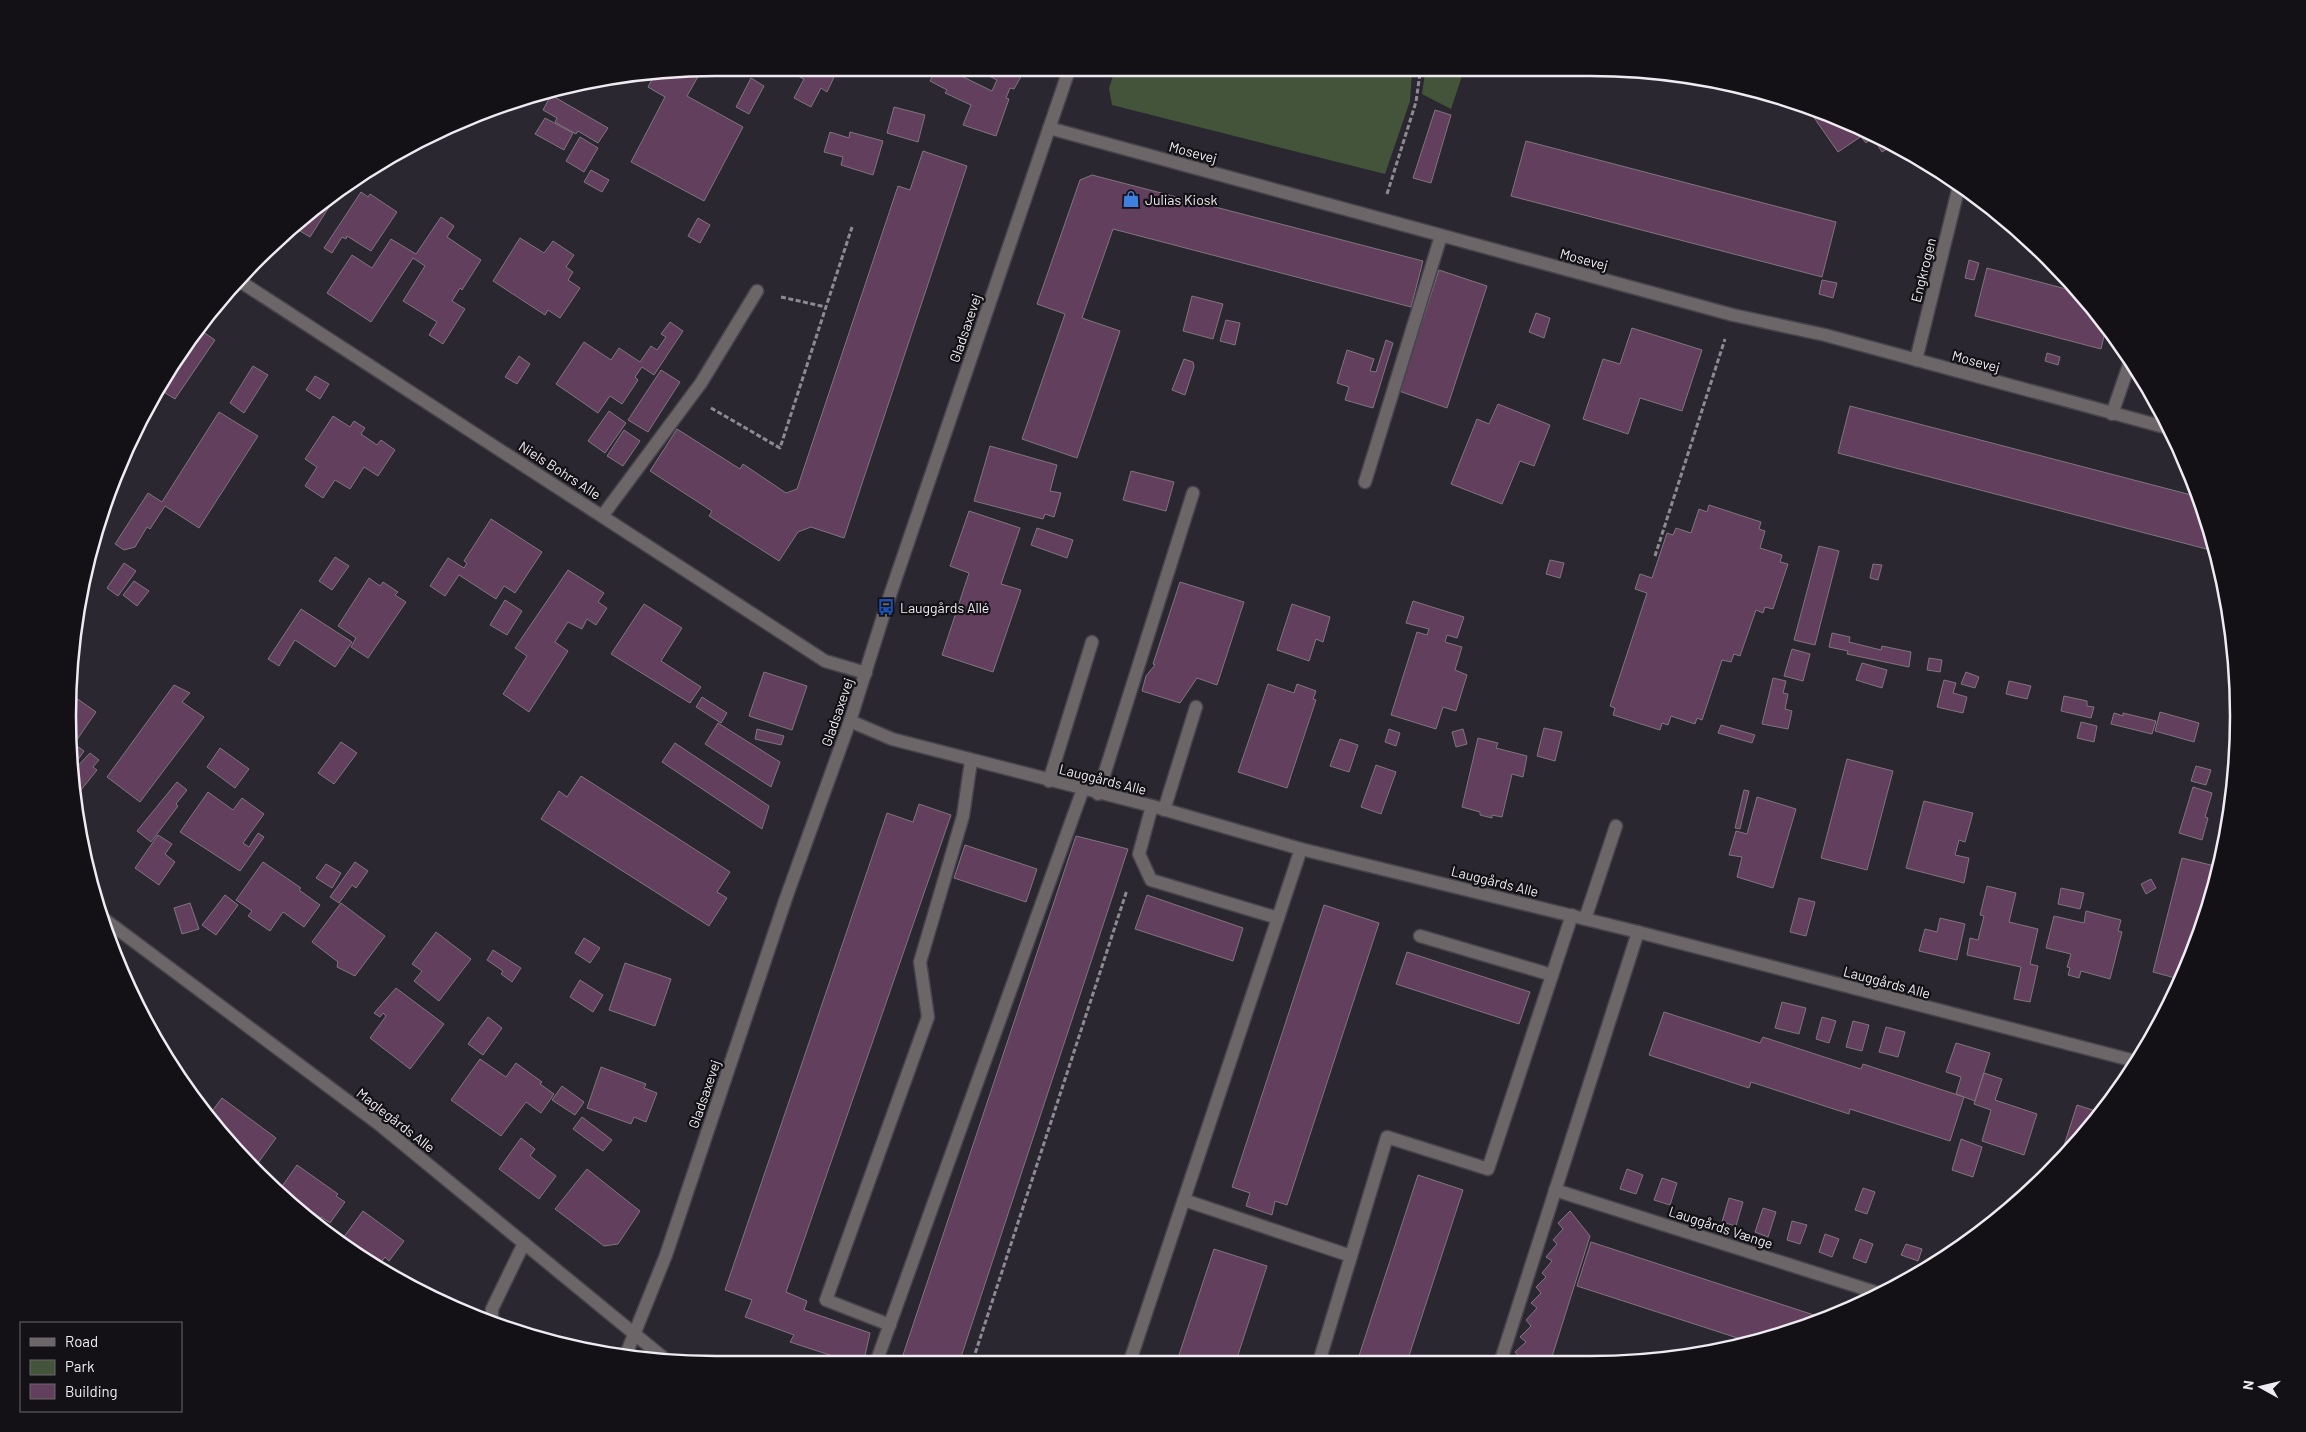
<svg xmlns="http://www.w3.org/2000/svg" width="2306" height="1432" viewBox="0 0 2306 1432" font-family="Barlow,sans-serif">
  <style>
    .green { fill: #43543b }
    .building { fill: #623f5d; stroke: #7f757d }
    .lines { fill: none; stroke-linecap: round; stroke-linejoin: round }
    .minor-casing { stroke: #46434b; stroke-width: 15 }
    .path { stroke: #8d8a91; stroke-width: 3; stroke-dasharray: 5 2.5; stroke-linecap: butt }
    .minor { stroke: #6c6668; stroke-width: 12 }
    .labels { text-anchor: middle; dominant-baseline: central; stroke-width: 4.5; stroke-linejoin: round; paint-order: stroke }
    .street-label { font-size: 14px; fill: #eeecf2; stroke: #131115 }
    .poi-label { font-size: 14px; fill: #eeecf2; stroke: #131115; text-anchor: start }
    .rim { fill: none; stroke: #eeecf2; stroke-width: 2.5 }
  </style>
  <rect width="100%" height="100%" fill="#2b2730"/>
  <g class="green">
    <path d="M1114,73H1412L1410,101L1385,174L1112,105L1109,88Z"/>
    <path d="M1425,73H1463L1451,109L1422,94Z"/>
  </g>
  <g class="building">
    <path d="M650,73H700L687,96L743,127L704,201L631,162L665,97L648,87L654,75Z"/>
    <path d="M792,73H831L835,75L827,92L821,88L811,107L794,98L804,79Z"/>
    <path d="M934,73H948L954,76L955,73L992,91L997,80L983,73H1023L1014,89L1010,88L1006,98L1009,99L996,136L963,125L971,105L945,93L947,90L930,81Z"/>
    <path d="M751,78L764,86L749,114L736,107Z"/>
    <path d="M551,95L608,128L598,143L578,131L576,134L555,122L557,118L543,110Z"/>
    <path d="M506,103L499,114L491,109Z"/>
    <path d="M894,107L925,115L918,142L887,133Z"/>
    <path d="M1808,109L1838,117L1866,133L1838,152Z"/>
    <path d="M1435,110L1451,115L1431,183L1413,178Z"/>
    <path d="M545,118L573,133L564,150L535,134Z"/>
    <path d="M830,132L849,138L850,132L883,141L873,175L841,165L843,157L824,152Z"/>
    <path d="M1866,133L1873,137L1866,143L1861,137Z"/>
    <path d="M580,137L598,148L584,172L566,161Z"/>
    <path d="M1526,141L1836,222L1822,277L1511,196Z"/>
    <path d="M1881,141L1890,147L1882,152L1877,144Z"/>
    <path d="M923,151L967,166L844,538L811,527L798,532L779,561L709,516L712,511L650,471L677,429L740,469L743,464L786,493L797,489L898,186L910,190Z"/>
    <path d="M591,170L609,180L602,192L584,182Z"/>
    <path d="M1092,175L1423,261L1411,307L1113,229L1082,318L1120,331L1077,458L1022,439L1065,314L1037,304L1080,180Z"/>
    <path d="M361,192L368,197L370,194L397,212L371,251L347,236L346,239L342,237L332,253L324,248Z"/>
    <path d="M333,194L336,196L310,237L295,228L321,201Z"/>
    <path d="M441,217L454,226L447,237L481,260L462,290L460,288L452,301L465,309L443,344L429,335L437,322L403,301L425,266L413,258L371,322L327,293L352,255L372,268L391,239L416,254Z"/>
    <path d="M698,218L710,225L700,243L688,236Z"/>
    <path d="M520,238L544,253L553,241L574,255L566,267L573,272L568,280L580,288L560,318L548,310L545,315L493,281Z"/>
    <path d="M1969,260L1979,263L1974,280L1965,278Z"/>
    <path d="M1987,268L2081,293L2106,328L2101,349L1975,316Z"/>
    <path d="M1439,270L1487,286L1447,408L1399,391Z"/>
    <path d="M1822,280L1837,283L1833,298L1819,294Z"/>
    <path d="M1192,296L1223,304L1213,339L1183,331Z"/>
    <path d="M1536,313L1550,318L1544,338L1529,332Z"/>
    <path d="M1226,320L1240,323L1235,345L1220,341Z"/>
    <path d="M670,322L683,331L654,375L642,367L635,377L638,380L622,404L610,396L598,413L556,384L584,342L611,360L619,348L640,362L651,346L657,350L666,337L661,334Z"/>
    <path d="M197,328L215,340L175,399L159,389Z"/>
    <path d="M1632,328L1702,350L1682,411L1640,398L1628,434L1583,419L1603,359L1620,364Z"/>
    <path d="M1386,340L1393,343L1373,408L1345,400L1349,387L1337,383L1347,350L1374,359L1370,371L1376,372Z"/>
    <path d="M2047,353L2060,357L2058,365L2045,361Z"/>
    <path d="M519,356L530,364L517,384L505,377Z"/>
    <path d="M1184,359L1193,362L1194,367L1185,395L1172,390Z"/>
    <path d="M253,366L268,375L244,413L230,403Z"/>
    <path d="M661,370L680,382L648,432L628,420Z"/>
    <path d="M315,376L329,384L320,399L306,390Z"/>
    <path d="M1498,404L1550,425L1534,466L1520,461L1502,504L1451,484L1477,419L1489,424Z"/>
    <path d="M1850,406L2199,497L2204,507L2214,551L1838,453Z"/>
    <path d="M609,411L626,423L605,453L588,441Z"/>
    <path d="M219,412L258,436L199,528L165,506L150,529L147,527L135,547L124,550L115,544L148,493L162,502Z"/>
    <path d="M333,416L350,427L354,421L365,428L361,434L377,445L381,440L395,450L378,476L364,467L350,489L335,480L323,498L305,486L317,467L305,459Z"/>
    <path d="M624,430L640,441L623,466L607,456Z"/>
    <path d="M990,446L1057,465L1050,491L1061,493L1054,517L1045,514L1043,519L974,501Z"/>
    <path d="M1131,471L1174,482L1166,511L1123,500Z"/>
    <path d="M1709,505L1761,522L1759,529L1765,531L1760,548L1782,555L1780,562L1788,564L1773,609L1765,607L1763,613L1756,610L1740,656L1734,654L1731,662L1722,660L1702,720L1697,718L1695,724L1671,716L1668,725L1662,723L1660,730L1613,715L1615,708L1610,706L1647,593L1635,589L1640,574L1652,578L1667,533L1673,535L1676,528L1691,533L1699,509L1707,512Z"/>
    <path d="M969,511L1020,528L1001,584L1021,590L993,672L942,655L969,573L950,566Z"/>
    <path d="M491,519L542,552L515,593L504,586L496,599L459,575L445,596L430,586L448,558L464,568L467,563L464,561Z"/>
    <path d="M1037,528L1073,540L1067,558L1031,545Z"/>
    <path d="M1819,546L1839,551L1815,645L1794,640Z"/>
    <path d="M335,557L349,566L332,590L319,581Z"/>
    <path d="M1550,560L1564,563L1560,578L1546,574Z"/>
    <path d="M124,563L136,571L118,596L107,588Z"/>
    <path d="M1873,564L1882,565L1878,580L1870,578Z"/>
    <path d="M568,570L604,593L598,602L607,608L596,625L587,619L582,629L568,622L555,642L568,651L529,712L503,694L527,656L515,648Z"/>
    <path d="M369,578L380,586L383,582L398,592L395,595L406,602L368,658L351,647L356,638L338,626Z"/>
    <path d="M134,581L149,591L137,606L123,595Z"/>
    <path d="M1180,582L1244,602L1217,685L1197,678L1180,703L1142,691L1146,676L1155,665L1153,664Z"/>
    <path d="M505,600L522,611L507,635L490,625Z"/>
    <path d="M1413,601L1464,617L1457,638L1447,635L1445,642L1462,647L1455,670L1467,675L1456,711L1443,707L1436,729L1391,715L1417,632L1427,635L1429,629L1406,623Z"/>
    <path d="M644,604L682,628L661,661L701,687L690,703L611,654Z"/>
    <path d="M1292,604L1330,617L1323,642L1316,639L1309,661L1277,650Z"/>
    <path d="M301,609L352,642L335,667L295,640L279,666L268,659Z"/>
    <path d="M1832,633L1850,637L1849,642L1881,650L1882,646L1911,652L1909,667L1847,654L1848,651L1829,647Z"/>
    <path d="M1792,649L1810,654L1803,681L1784,676Z"/>
    <path d="M1929,658L1942,660L1940,672L1927,670Z"/>
    <path d="M1862,663L1887,670L1882,688L1856,680Z"/>
    <path d="M764,672L807,686L792,730L749,716Z"/>
    <path d="M1966,672L1979,677L1975,688L1961,684Z"/>
    <path d="M1773,678L1786,681L1783,693L1788,694L1785,709L1792,711L1788,729L1762,724Z"/>
    <path d="M1944,680L1956,683L1953,693L1967,697L1963,713L1937,707Z"/>
    <path d="M2009,681L2031,686L2027,699L2006,694Z"/>
    <path d="M1268,684L1294,693L1297,684L1316,691L1313,699L1316,700L1287,788L1238,772Z"/>
    <path d="M174,685L190,693L182,702L204,717L140,802L107,777Z"/>
    <path d="M69,693L96,712L74,744L84,751L71,770L68,716Z"/>
    <path d="M2064,696L2087,701V706L2094,707L2091,718L2061,711Z"/>
    <path d="M702,697L727,713L721,723L696,707Z"/>
    <path d="M2160,712L2199,723L2194,742L2155,731Z"/>
    <path d="M2114,713L2123,716V713L2156,721L2152,734L2111,724Z"/>
    <path d="M2081,722L2097,726L2094,742L2077,738Z"/>
    <path d="M718,723L780,762L771,787L705,744Z"/>
    <path d="M1721,725L1755,735L1752,743L1718,733Z"/>
    <path d="M1544,728L1562,732L1555,761L1537,756Z"/>
    <path d="M757,729L784,736L781,745L755,739Z"/>
    <path d="M1389,729L1400,733L1396,746L1385,742Z"/>
    <path d="M1463,729L1467,744L1456,747L1452,732Z"/>
    <path d="M1478,738L1498,743L1496,748L1527,756L1523,777L1512,774L1502,817L1492,815V818L1480,815V812L1462,807Z"/>
    <path d="M1340,739L1358,745L1349,772L1330,766Z"/>
    <path d="M341,742L357,753L334,784L318,773Z"/>
    <path d="M675,743L769,806L762,829L662,762Z"/>
    <path d="M220,748L249,769L235,788L207,767Z"/>
    <path d="M90,753L99,760L93,767L97,770L73,800L71,773Z"/>
    <path d="M1847,759L1893,771L1867,870L1821,858Z"/>
    <path d="M1376,765L1396,772L1381,814L1361,807Z"/>
    <path d="M2196,766L2211,770L2206,785L2191,781Z"/>
    <path d="M581,776L730,872L717,892L727,898L709,926L541,819L559,791L567,797Z"/>
    <path d="M177,782L187,790L176,804L178,806L151,842L137,831Z"/>
    <path d="M2193,787L2212,793L2205,817L2208,818L2202,840L2179,833Z"/>
    <path d="M1744,790L1749,791L1740,829L1735,828Z"/>
    <path d="M208,792L233,810L242,798L264,814L243,843L249,847L258,833L264,837L240,871L180,832Z"/>
    <path d="M1757,797L1796,809L1773,888L1737,877L1742,857L1729,855L1736,831L1747,834Z"/>
    <path d="M1924,801L1973,813L1965,842L1959,840L1955,855L1969,858L1964,883L1906,868Z"/>
    <path d="M919,804L951,815L786,1292L807,1301L804,1310L870,1333L864,1360H845L790,1342L794,1335L745,1317L752,1300L725,1290L887,813L913,822Z"/>
    <path d="M158,835L172,844L165,854L175,862L159,885L135,868Z"/>
    <path d="M1076,836L1128,849L960,1360H907L902,1358Z"/>
    <path d="M965,845L1037,869L1026,902L954,878Z"/>
    <path d="M2182,858L2219,867L2216,884L2195,940L2190,939L2179,979L2153,972Z"/>
    <path d="M263,862L301,888L299,890L320,905L304,927L283,912L270,931L248,916L252,911L236,900Z"/>
    <path d="M355,862L368,871L356,888L352,885L339,903L330,897Z"/>
    <path d="M326,864L341,873L332,888L316,878Z"/>
    <path d="M2151,879L2156,888L2146,894L2141,884Z"/>
    <path d="M1987,886L2016,893L2009,922L2038,929L2030,964L2038,966L2030,1002L2014,999L2021,967L1967,955L1970,938L1978,940L1984,916L1980,915Z"/>
    <path d="M2061,888L2084,893L2080,909L2058,904Z"/>
    <path d="M225,895L238,905L216,935L202,925Z"/>
    <path d="M1147,895L1243,928L1233,961L1135,929Z"/>
    <path d="M1799,898L1815,902L1806,936L1790,932Z"/>
    <path d="M190,903L199,929L182,934L174,908Z"/>
    <path d="M341,903L385,936L355,976L337,967L338,962L312,942Z"/>
    <path d="M1324,905L1379,923L1287,1205L1275,1201L1272,1215L1246,1206L1250,1193L1232,1187Z"/>
    <path d="M2086,911L2121,920L2118,931L2122,932L2110,979L2081,971L2079,978L2068,975L2070,968L2067,967L2071,954L2046,948L2054,916L2084,923Z"/>
    <path d="M1940,918L1965,924L1957,960L1919,951L1925,929L1937,932Z"/>
    <path d="M436,932L471,959L439,1001L414,981L422,971L412,964Z"/>
    <path d="M584,938L600,948L590,963L575,953Z"/>
    <path d="M493,950L521,968L512,982L501,974L503,971L487,960Z"/>
    <path d="M1407,952L1530,992L1519,1024L1396,984Z"/>
    <path d="M625,963L671,979L655,1026L609,1010Z"/>
    <path d="M580,980L603,995L593,1012L570,997Z"/>
    <path d="M396,988L444,1024L410,1069L370,1038L386,1016L383,1013L380,1017L374,1013Z"/>
    <path d="M1782,1002L1806,1008L1799,1034L1775,1028Z"/>
    <path d="M1664,1012L1760,1043L1763,1037L1861,1069L1863,1064L1964,1097L1950,1141L1850,1109L1849,1114L1751,1082L1749,1088L1649,1055Z"/>
    <path d="M488,1017L502,1028L483,1055L468,1044Z"/>
    <path d="M1822,1017L1836,1021L1829,1043L1816,1039Z"/>
    <path d="M1853,1021L1869,1025L1862,1051L1846,1047Z"/>
    <path d="M1886,1027L1905,1032L1898,1057L1879,1052Z"/>
    <path d="M1956,1043L1990,1053L1975,1101L1956,1094L1961,1077L1946,1072Z"/>
    <path d="M480,1059L506,1077L516,1063L542,1082L540,1084L554,1094L541,1113L526,1102L501,1136L451,1100Z"/>
    <path d="M601,1067L646,1084L644,1088L657,1093L646,1122L634,1117L631,1124L587,1108Z"/>
    <path d="M1984,1073L2002,1079L1995,1100L2037,1114L2024,1155L1982,1141L1991,1110L1974,1104Z"/>
    <path d="M562,1086L584,1102L575,1115L552,1100Z"/>
    <path d="M222,1098L276,1138L253,1170L209,1115Z"/>
    <path d="M2077,1105L2102,1113L2060,1158Z"/>
    <path d="M582,1117L612,1140L603,1151L573,1129Z"/>
    <path d="M521,1138L535,1149L530,1156L556,1176L539,1199L499,1169Z"/>
    <path d="M1961,1139L1982,1147L1973,1177L1952,1170Z"/>
    <path d="M297,1165L338,1194L336,1196L345,1202L330,1223L321,1217L315,1225L278,1192Z"/>
    <path d="M587,1169L640,1211L618,1244L604,1246L555,1209Z"/>
    <path d="M1627,1169L1643,1175L1636,1194L1620,1189Z"/>
    <path d="M1418,1175L1463,1190L1407,1362H1357Z"/>
    <path d="M1662,1178L1677,1183L1670,1205L1654,1200Z"/>
    <path d="M1863,1188L1875,1192L1867,1214L1855,1210Z"/>
    <path d="M1729,1198L1743,1202L1736,1226L1722,1222Z"/>
    <path d="M1763,1208L1776,1212L1768,1237L1755,1232Z"/>
    <path d="M363,1211L404,1241L389,1261L385,1257L380,1264L340,1242Z"/>
    <path d="M1570,1211L1590,1236L1550,1363H1515L1520,1358L1515,1352L1526,1342L1520,1337L1531,1326L1526,1320L1537,1308L1531,1303L1541,1293L1536,1287L1546,1277L1542,1273L1552,1261L1546,1257L1557,1244L1553,1240L1563,1229L1558,1223Z"/>
    <path d="M1792,1221L1807,1225L1800,1244L1787,1240Z"/>
    <path d="M1825,1234L1839,1239L1832,1257L1819,1252Z"/>
    <path d="M1860,1239L1873,1244L1866,1263L1853,1258Z"/>
    <path d="M1591,1242L1820,1317L1753,1343L1577,1286Z"/>
    <path d="M1906,1244L1922,1249L1918,1261L1901,1255Z"/>
    <path d="M1214,1249L1267,1266L1236,1361H1177Z"/>
  </g>
  <g class="lines">
    <g class="minor-casing">
      <g id="minor">
        <path d="M1049,128L1733,315L1825,335L2168,428"/>
        <path d="M241,282L825,661L866,673"/>
        <path d="M1916,360L1959,186"/>
        <path d="M2112,414L2130,362"/>
        <path d="M1365,482L1441,236"/>
        <path d="M603,515L701,383L757,291"/>
        <path d="M850,721L892,739L1152,806L1301,849L1638,932L2135,1061"/>
        <path d="M1049,781L1092,642"/>
        <path d="M1098,794L1193,493"/>
        <path d="M1152,806L1139,854L1151,880L1278,918"/>
        <path d="M1164,810L1196,707"/>
        <path d="M100,916L380,1125L665,1359"/>
        <path d="M1585,919L1616,826"/>
        <path d="M1420,936L1552,975"/>
        <path d="M1555,1190L1878,1293"/>
        <path d="M1184,1200L1351,1256"/>
        <path d="M492,1322V1309L524,1243"/>
        <path d="M890,1325L826,1300L928,1017L920,962L963,816L971,761"/>
        <path d="M625,1357L666,1255L786,898L850,721L886,607L1068,73"/>
        <path d="M877,1360L1083,789"/>
        <path d="M1130,1361L1301,849"/>
        <path d="M1319,1362L1387,1137L1488,1169L1572,915"/>
        <path d="M1500,1363L1638,932"/>
      </g>
    </g>
    <g class="path">
      <path d="M1387,194L1416,102L1420,73"/>
      <path d="M781,297L826,307"/>
      <path d="M711,408L780,448L852,227"/>
      <path d="M1655,556L1725,339"/>
      <path d="M973,1360L1127,890"/>
    </g>
    <use href="#minor" class="minor"/>
  </g>
  <defs>
    <g id="shop-bare" transform="scale(1.35)"><path d="M-5-2.5h2.3a2.7 3.5 0 0 1 5.4 0H5L5.5 6h-11ZM-1.5-2.5h3a1.5 2.3 0 0 0-3 0Z" fill="#3f7fe0" stroke="#131115" stroke-width="2.5" paint-order="stroke"/></g>
    <g id="bus-bare" transform="scale(1.35)"><path d="M-5-6H5V4H4V6H2V4H-2V6H-4V4H-5ZM-3.5-4V0h7V-4ZM-3.5 1.2v1.5H-2V1.2ZM2 1.2v1.5H3.5V1.2Z" fill="#1a4fb4" stroke="#131115" stroke-width="2.5" paint-order="stroke"/></g>
  </defs>
  <g fill-rule="evenodd">
    <use href="#shop-bare" x="1131" y="199"/>
    <use href="#bus-bare" x="886" y="607"/>
  </g>
  <g class="labels">
    <g class="street-label">
      <text transform="translate(1193 152) rotate(15)">Mosevej</text>
      <text transform="translate(1584 259) rotate(15)">Mosevej</text>
      <text transform="translate(1923 270) rotate(-76)">Engkrogen</text>
      <text transform="translate(965 328) rotate(-71)">Gladsaxevej</text>
      <text transform="translate(1976 361) rotate(15)">Mosevej</text>
      <text transform="translate(560 470) rotate(33)">Niels Bohrs Alle</text>
      <text transform="translate(837 712) rotate(-71)">Gladsaxevej</text>
      <text transform="translate(1103 779) rotate(14)">Lauggårds Alle</text>
      <text transform="translate(1495 881) rotate(14)">Lauggårds Alle</text>
      <text transform="translate(1887 982) rotate(15)">Lauggårds Alle</text>
      <text transform="translate(704 1094) rotate(-71)">Gladsaxevej</text>
      <text transform="translate(396 1120) rotate(38)">Maglegårds Alle</text>
      <text transform="translate(1721 1227) rotate(18)">Lauggårds Vænge</text>
    </g>
    <g class="poi-label">
      <text x="1145" y="199">Julias Kiosk</text>
      <text x="900" y="607">Lauggårds Allé</text>
    </g>
  </g>
  <path d="M0 0H2306V1432H0ZM716 76H1590A640 640 0 0 1 2230 716V716A640 640 0 0 1 1590 1356H716A640 640 0 0 1 76 716V716A640 640 0 0 1 716 76Z" fill="#131115" fill-rule="evenodd"/>
  <path class="rim" d="M716 76H1590A640 640 0 0 1 2230 716V716A640 640 0 0 1 1590 1356H716A640 640 0 0 1 76 716V716A640 640 0 0 1 716 76Z"/>
  <rect x="20" y="1322" width="162" height="90" fill="#131115" stroke="#6b696d"/>
  <rect x="30" y="1338" width="25" height="8" fill="#6c6668" stroke="#6b696d"/>
  <text x="65" y="1347" font-size="15" fill="#eeecf2">Road</text>
  <rect x="30" y="1360" width="25" height="15" fill="#43543b" stroke="#6b696d"/>
  <text x="65" y="1372" font-size="15" fill="#eeecf2">Park</text>
  <rect x="30" y="1384" width="25" height="15" fill="#623f5d" stroke="#6b696d"/>
  <text x="65" y="1397" font-size="15" fill="#eeecf2">Building</text>
  <g transform="translate(2261 1387) rotate(278)" stroke="#131115" stroke-width="4" paint-order="stroke">
  <path d="M0-4L9 19L0 12L-9 19Z" fill="#eeecf2"/>
  <text y="-8" font-size="14" font-weight="bold" text-anchor="middle" fill="#eeecf2">N</text>
  </g>
</svg>
